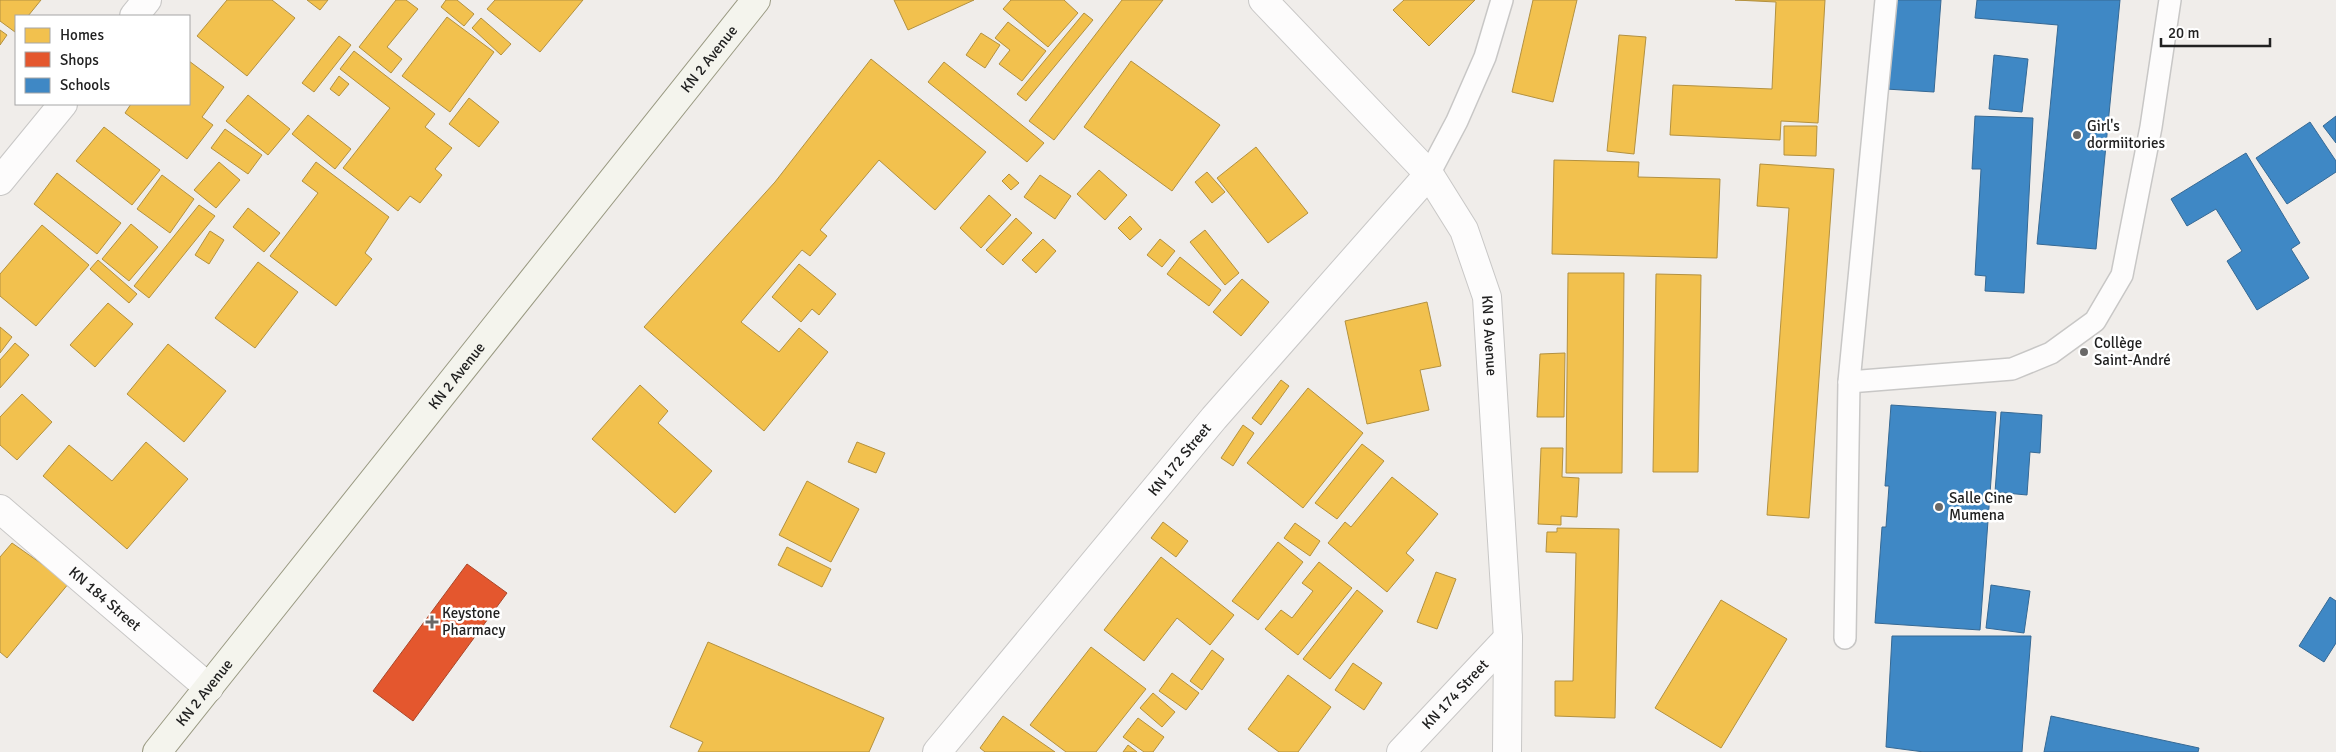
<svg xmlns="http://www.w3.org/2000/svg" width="2336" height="752" viewBox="0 0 2336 752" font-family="Signika,sans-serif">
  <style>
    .homes { fill: #f2c14e; stroke: #b39140 }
    .shops { fill: #e4572e; stroke: #aa472a }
    .schools { fill: #3f88c5; stroke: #366994 }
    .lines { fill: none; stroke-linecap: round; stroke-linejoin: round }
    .lane-casing { stroke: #c8c7c6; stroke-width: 24 }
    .street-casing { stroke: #c8c7c6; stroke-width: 30 }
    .secondary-casing { stroke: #999982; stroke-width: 30 }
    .lane { stroke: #fdfcfc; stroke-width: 21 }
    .street { stroke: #fdfcfc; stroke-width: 28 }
    .secondary { stroke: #f4f4ed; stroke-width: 28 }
    .poi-dot { fill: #696867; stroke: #fff; stroke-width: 2 }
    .labels { text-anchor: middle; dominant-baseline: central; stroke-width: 5; stroke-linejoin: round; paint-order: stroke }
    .street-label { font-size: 15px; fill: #212121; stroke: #fff }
    .poi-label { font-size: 15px; fill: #212121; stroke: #fff; text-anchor: start }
  </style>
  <rect width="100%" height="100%" fill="#f0edea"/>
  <g class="homes">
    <path d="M0,0H41L28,16H16L15,32L0,21Z"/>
    <path d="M227,0H272L295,18L247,76L197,36Z"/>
    <path d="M307,0H328L320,10Z"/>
    <path d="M396,0H406L418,9L387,47L402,59L391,73L359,47Z"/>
    <path d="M446,0H457L474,14L464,26L441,7Z"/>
    <path d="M495,0H583L540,52L487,9Z"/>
    <path d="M894,0H974L908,30Z"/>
    <path d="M1011,0H1064L1078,13L1048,47L1003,9Z"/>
    <path d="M1122,0H1163L1054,140L1029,121Z"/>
    <path d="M1404,0H1475L1429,46L1393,10Z"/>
    <path d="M1533,0H1577L1553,102L1512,92Z"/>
    <path d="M1735,0H1825L1818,123L1781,121L1780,140L1670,135L1673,85L1772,89L1776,2Z"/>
    <path d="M1084,13L1093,20L1026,101L1017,94Z"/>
    <path d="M447,17L494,52L450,112L402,76Z"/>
    <path d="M481,18L511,44L501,55L472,28Z"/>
    <path d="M1008,22L1046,51L1022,81L999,64L1010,50L995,38Z"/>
    <path d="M0,30L7,35L0,45Z"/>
    <path d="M981,33L1000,45L985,68L966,55Z"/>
    <path d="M1619,35L1646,37L1634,154L1607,151Z"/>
    <path d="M339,36L351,45L314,92L302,83Z"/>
    <path d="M354,51L435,114L425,127L452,148L435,169L442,175L420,203L410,196L398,211L343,168L390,108L340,69Z"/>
    <path d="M871,59L986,152L935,210L879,160L820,230L827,236L810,256L802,250L741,322L779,352L799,328L828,352L764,431L644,327L775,182Z"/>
    <path d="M189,61L224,87L202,117L213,125L187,159L125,113L131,104H189Z"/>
    <path d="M1131,61L1220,125L1172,191L1084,127Z"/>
    <path d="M944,62L1044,143L1027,162L928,82Z"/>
    <path d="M339,76L349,84L339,96L330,89Z"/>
    <path d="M248,95L290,129L268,155L226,121Z"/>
    <path d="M469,98L499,122L479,147L449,124Z"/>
    <path d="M308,115L351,149L335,169L292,134Z"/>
    <path d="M1784,126H1817L1816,156L1784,155Z"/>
    <path d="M104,127L160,170L132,205L76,161Z"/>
    <path d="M225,129L262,155L248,174L211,148Z"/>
    <path d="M1256,147L1308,213L1268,243L1217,178Z"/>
    <path d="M1554,160L1639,162L1638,177L1720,179L1717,258L1552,254Z"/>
    <path d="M219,162L240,180L216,208L194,190Z"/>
    <path d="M316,162L389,217L365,253L372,259L336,306L270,256L318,193L302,181Z"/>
    <path d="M1760,164L1834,169L1809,518L1767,515L1789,208L1757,206Z"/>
    <path d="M1099,170L1127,195L1105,220L1077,194Z"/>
    <path d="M1207,172L1225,192L1212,203L1195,182Z"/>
    <path d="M57,173L121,223L97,254L34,204Z"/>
    <path d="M1009,174L1019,183L1011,190L1002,181Z"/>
    <path d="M162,175L194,199L170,233L137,209Z"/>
    <path d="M1040,175L1071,196L1055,219L1024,197Z"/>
    <path d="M989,195L1011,215L981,248L960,228Z"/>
    <path d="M199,205L215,216L149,298L134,286Z"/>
    <path d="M248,208L280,233L264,252L233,227Z"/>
    <path d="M1130,216L1142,229L1130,240L1118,228Z"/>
    <path d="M1016,218L1032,233L1003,265L986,250Z"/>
    <path d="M131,224L158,247L129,281L102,259Z"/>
    <path d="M42,225L89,265L36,326L0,296V274Z"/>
    <path d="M1205,230L1239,273L1225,285L1190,242Z"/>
    <path d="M210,231L224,240L209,264L195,255Z"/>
    <path d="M1043,239L1056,251L1036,273L1022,260Z"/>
    <path d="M1160,239L1175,251L1162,267L1147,255Z"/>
    <path d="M1180,257L1221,290L1209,306L1167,274Z"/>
    <path d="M98,260L137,294L129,303L90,269Z"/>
    <path d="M258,262L298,292L255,348L215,318Z"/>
    <path d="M799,264L836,294L819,315L812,309L801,322L772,297Z"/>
    <path d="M1568,273H1624L1622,473H1566Z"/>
    <path d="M1656,274L1701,275L1698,472H1653Z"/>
    <path d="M1242,279L1269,302L1241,336L1213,312Z"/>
    <path d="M1427,302L1441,366L1420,370L1429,410L1367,424L1345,321Z"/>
    <path d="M108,303L133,324L95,367L70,345Z"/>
    <path d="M0,327L12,337L0,353Z"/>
    <path d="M15,343L29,355L0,388V360Z"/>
    <path d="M168,344L226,391L184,442L127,394Z"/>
    <path d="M1565,353L1564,417H1537L1540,354Z"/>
    <path d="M1281,380L1289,386L1261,425L1252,418Z"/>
    <path d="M640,385L668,411L658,423L712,471L675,513L592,439Z"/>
    <path d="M1308,388L1363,433L1303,508L1247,463Z"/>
    <path d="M22,394L52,422L17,460L0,445V417Z"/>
    <path d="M1243,425L1254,433L1233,466L1221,458Z"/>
    <path d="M146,442L188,479L127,549L43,476L69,445L112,481Z"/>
    <path d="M857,442L885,453L876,473L848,462Z"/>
    <path d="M1362,444L1384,461L1337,519L1315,503Z"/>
    <path d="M1541,448H1563L1562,477L1579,478L1577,517L1561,516V525L1538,524Z"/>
    <path d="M1392,477L1438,514L1406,553L1414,560L1387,592L1328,543L1345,522L1351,527Z"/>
    <path d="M807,481L859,509L831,562L779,535Z"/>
    <path d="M1163,522L1188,541L1176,557L1151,538Z"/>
    <path d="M1295,523L1320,541L1310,556L1284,538Z"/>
    <path d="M1557,528L1619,529L1615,718L1555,716V681H1573L1576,553L1546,552L1547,532H1557Z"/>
    <path d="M1278,542L1303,562L1258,620L1232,601Z"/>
    <path d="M12,543L69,583L7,658L0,652V557Z"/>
    <path d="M787,547L831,569L822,587L778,565Z"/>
    <path d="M1161,557L1234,615L1210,645L1177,618L1144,661L1104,630Z"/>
    <path d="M1319,562L1352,588L1298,655L1265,629L1281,610L1292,618L1313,591L1302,583Z"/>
    <path d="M1436,572L1456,579L1437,629L1417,622Z"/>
    <path d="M1357,590L1383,611L1330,679L1303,659Z"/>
    <path d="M1721,600L1787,639L1721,748L1655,708Z"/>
    <path d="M708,642L884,718L869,752H698L703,742L670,727Z"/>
    <path d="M1091,647L1146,689L1096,752H1066L1030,725Z"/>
    <path d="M1212,650L1224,659L1202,690L1190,681Z"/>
    <path d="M1353,663L1382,683L1364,710L1335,690Z"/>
    <path d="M1172,673L1199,693L1186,710L1159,691Z"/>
    <path d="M1288,675L1331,707L1298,752H1279L1248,729Z"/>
    <path d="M1153,693L1175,712L1162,727L1140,708Z"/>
    <path d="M1003,716L1055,752H985L980,748Z"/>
    <path d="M1138,718L1164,737L1153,752H1144L1123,737Z"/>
    <path d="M1128,745L1137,752H1123Z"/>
  </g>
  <path class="shops" d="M467,564L507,593L413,721L373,691Z"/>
  <g class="schools">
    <path d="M1893,0H1941L1934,92L1886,89Z"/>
    <path d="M1977,0H2120L2096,249L2037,244L2058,25L1975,18Z"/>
    <path d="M1994,55L2028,59L2022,112L1989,109Z"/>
    <path d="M1975,116L2033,118L2024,293L1985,291L1986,276L1975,275L1981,169H1972Z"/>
    <path d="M2336,116V143L2323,126Z"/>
    <path d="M2310,122L2336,161V172L2287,204L2256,158Z"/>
    <path d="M2246,153L2300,243L2291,249L2309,278L2257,310L2227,261L2242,251L2216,209L2187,226L2171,199Z"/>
    <path d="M1891,405L1996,412L1980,630L1875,623L1882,527H1886L1889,486H1885Z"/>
    <path d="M2001,412L2042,415L2040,453L2030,452L2027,495L1995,492Z"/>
    <path d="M1991,585L2030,591L2024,633L1986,628Z"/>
    <path d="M2330,597L2336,601V643L2324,662L2299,646Z"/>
    <path d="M1892,636H2031L2022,752H1924L1886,747Z"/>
    <path d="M2051,716L2199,748L2198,752H2044Z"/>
  </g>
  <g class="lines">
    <g class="lane-casing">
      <g id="lane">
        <path d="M1429,174L1457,121L1485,57L1502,0"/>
        <path d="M1849,382L2012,369L2051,353L2095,321L2122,275L2151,127L2170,0"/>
        <path d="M1845,638L1849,382L1886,0"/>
      </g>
    </g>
    <g class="street-casing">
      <g id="street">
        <path id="s1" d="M1263,0L1429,174L1464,230L1487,297L1508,638L1507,752"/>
        <path d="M134,16L147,0"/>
        <path d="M0,181L63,104"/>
        <path id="s2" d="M0,509L209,688"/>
        <path id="s3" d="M937,752L1214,418L1429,174"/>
        <path id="s4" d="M1401,752L1508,638"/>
      </g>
    </g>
    <g class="secondary-casing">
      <g id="secondary">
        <path id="s5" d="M157,752L756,0"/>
      </g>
    </g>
    <use href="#lane" class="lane"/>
    <use href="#street" class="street"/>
    <use href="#secondary" class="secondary"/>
  </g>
  <g class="poi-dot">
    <circle cx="2077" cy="135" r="5"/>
    <circle cx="2084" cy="352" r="5"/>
    <circle cx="1939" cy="507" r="5"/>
    <path d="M429.5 614.5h5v5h5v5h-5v5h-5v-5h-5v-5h5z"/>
  </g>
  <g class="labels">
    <g class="street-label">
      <text stroke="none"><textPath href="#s5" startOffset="886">KN 2 Avenue</textPath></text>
      <text stroke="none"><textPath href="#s1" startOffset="416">KN 9 Avenue</textPath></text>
      <text stroke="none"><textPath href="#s5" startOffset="481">KN 2 Avenue</textPath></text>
      <text stroke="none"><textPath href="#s3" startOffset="380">KN 172 Street</textPath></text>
      <text stroke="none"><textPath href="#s2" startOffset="138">KN 184 Street</textPath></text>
      <text stroke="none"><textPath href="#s5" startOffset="76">KN 2 Avenue</textPath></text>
      <text stroke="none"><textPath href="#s4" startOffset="79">KN 174 Street</textPath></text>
    </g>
    <g class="poi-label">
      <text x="2087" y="126">Girl's<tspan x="2087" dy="17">dormiitories</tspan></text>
      <text x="2094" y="343">Collège<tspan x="2094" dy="17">Saint-André</tspan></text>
      <text x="1949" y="498">Salle Cine<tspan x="1949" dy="17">Mumena</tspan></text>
      <text x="442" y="613">Keystone<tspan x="442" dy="17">Pharmacy</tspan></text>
    </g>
  </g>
  <rect x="15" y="15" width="175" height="90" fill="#ffffff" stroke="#a6a6a6"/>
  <rect x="25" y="28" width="25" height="15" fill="#f2c14e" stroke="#a6a6a6"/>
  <text x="60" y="40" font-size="15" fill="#212121">Homes</text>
  <rect x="25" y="52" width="25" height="15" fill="#e4572e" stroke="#a6a6a6"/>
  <text x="60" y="65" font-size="15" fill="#212121">Shops</text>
  <rect x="25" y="78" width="25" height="15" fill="#3f88c5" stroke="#a6a6a6"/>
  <text x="60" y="90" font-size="15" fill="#212121">Schools</text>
  <path d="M2161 38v8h109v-8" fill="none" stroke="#212121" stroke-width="2.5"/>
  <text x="2168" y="38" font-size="15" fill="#212121" stroke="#ffffff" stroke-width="4" paint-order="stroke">20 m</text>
</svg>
